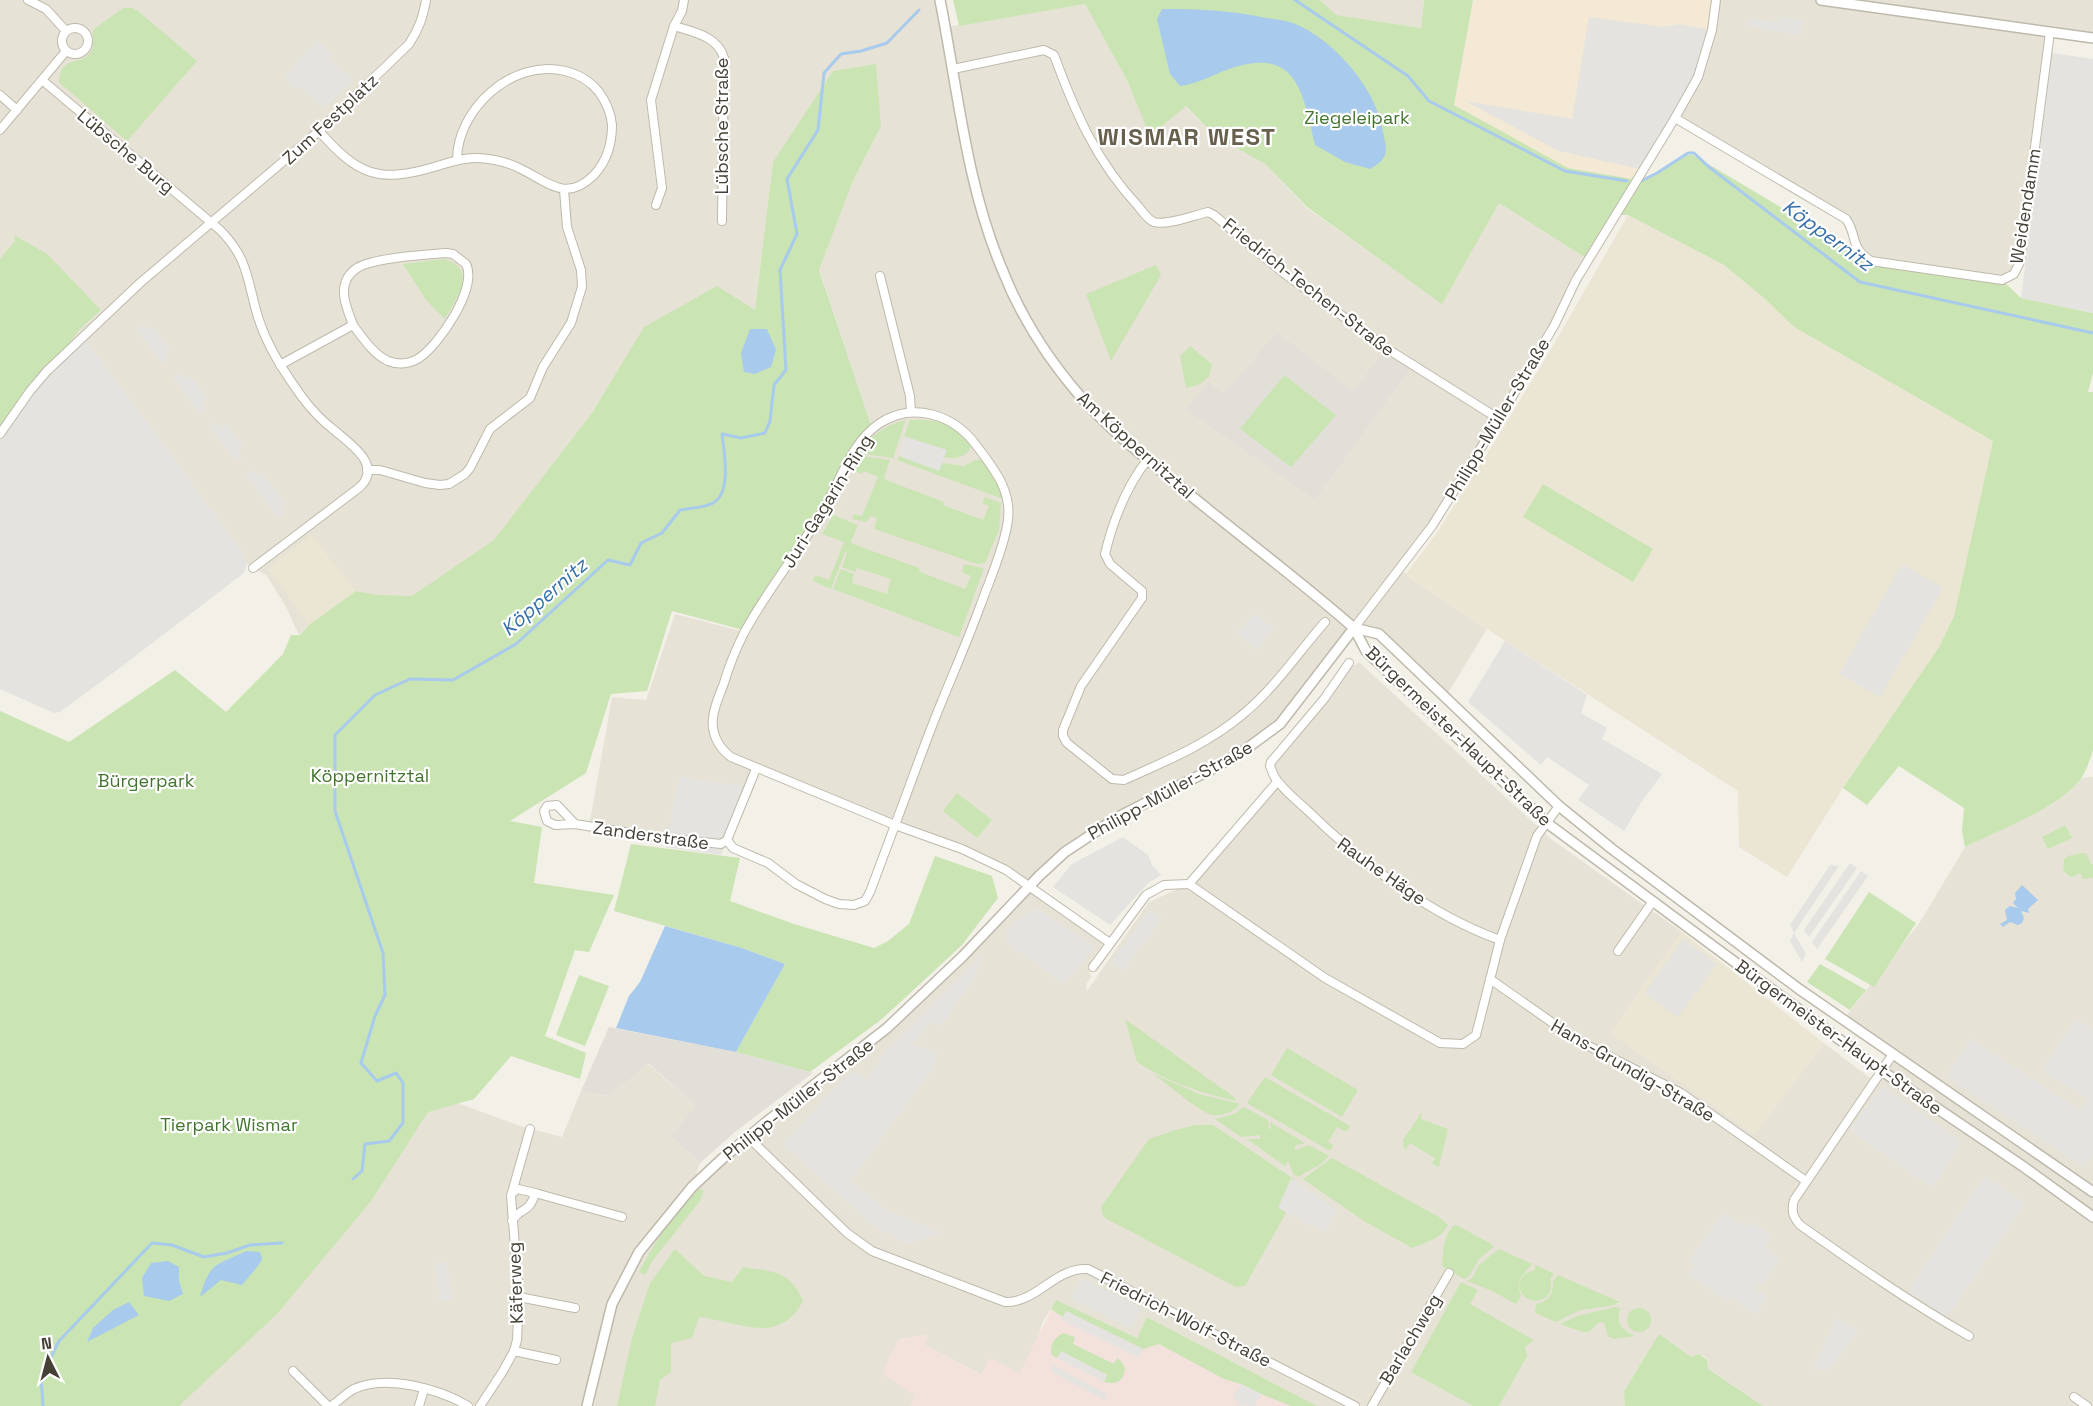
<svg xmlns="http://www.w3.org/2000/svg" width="2093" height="1406" viewBox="0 0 2093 1406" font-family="'Space Grotesk',sans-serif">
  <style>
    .residential { fill: #e6e3d6 }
    .commercial { fill: #f3e9d4 }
    .industrial { fill: #e2dfd9 }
    .education { fill: #ebe6d3 }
    .medical { fill: #f3e1dc }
    .green { fill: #cae4b3 }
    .parking { fill: #e4e3df }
    .water { fill: #a8caec }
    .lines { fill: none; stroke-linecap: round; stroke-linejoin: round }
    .stream { stroke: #a8caec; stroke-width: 3 }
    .minor-casing { stroke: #beb9ab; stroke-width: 10 }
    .tertiary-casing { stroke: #beb9ab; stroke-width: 12 }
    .minor { stroke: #fff; stroke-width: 8 }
    .tertiary { stroke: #fff; stroke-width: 9 }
    .labels { text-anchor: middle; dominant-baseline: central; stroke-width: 4.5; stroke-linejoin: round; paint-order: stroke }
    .park-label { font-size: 18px; fill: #42742e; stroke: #fff }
    .street-label { font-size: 18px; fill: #464137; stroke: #fff }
    .water-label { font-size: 20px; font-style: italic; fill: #376fab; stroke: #fff }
    .district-label { font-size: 24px; font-weight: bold; letter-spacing: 1.5px; fill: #68604f; stroke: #fff }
  </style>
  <rect width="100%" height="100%" fill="#f3f0e8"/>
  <g class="residential">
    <path d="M0,0H940L946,27L1085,4L1128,80L1150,135L1185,106L1215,136L1265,164L1307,208L1442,303L1499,203L1589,260L1499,419L1400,568L1411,578L1487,629L1445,698L1379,634L1354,628L1280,724L1262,738L1099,828L1029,887L1106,940L1091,960L1089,971L1091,977L1086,985L1087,991L1148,903L1189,883L1277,782L1270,766L1341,676L1359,662L1551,839L1682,932L1611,1033L1754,1134L1824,1043L1874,1081L1893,1054L1843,1020L1920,922L1965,847L2052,804L2068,793L2082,778L2093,777V1406H1763L1708,1369L1707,1359L1699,1354L1691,1357L1659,1335L1624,1390L1625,1406H1317L1147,1317L1137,1338L1056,1300L1042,1324L1038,1337L1020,1374L982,1375L924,1345L928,1335L898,1339L915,1396L911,1406H594L611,1303L583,1406H178L427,1111L458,1103L520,1126L562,1137L581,1091L610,1096L647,1063L695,1106L670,1136L700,1163L693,1184L864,1047L1029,887L1006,870L756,769L721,844L589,826L612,697L646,700L675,614L745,632L854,451L872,428L819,269L852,183L881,126L773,162L755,310L647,325L592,413L495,540L412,597L377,595L356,591L309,625L299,635L285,605L266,575L247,564L243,553L83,337L0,434Z"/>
    <path d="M1320,0H1424L1421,28L1335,15Z"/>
    <path d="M1716,0H2093V38L2051,32L2020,262L2014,274L2002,280L1871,261L1860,254L1849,224L1675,118Z"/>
  </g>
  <path class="commercial" d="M1473,0H1713L1714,18L1638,180L1568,168L1454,105Z"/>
  <g class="industrial">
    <path d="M1277,332L1353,391L1386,348L1412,366L1315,500L1185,409L1209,382L1223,394Z"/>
    <path d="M609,1027L736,1052L813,1073L735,1132L700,1163L670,1136L695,1106L648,1063L610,1096L581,1091Z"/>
  </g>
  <g class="education">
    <path d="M1628,215L1724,265L1764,298L1794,327L1993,441L1954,616L1939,647L1843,788L1787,877L1739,847L1738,791L1505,641L1406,574L1438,531L1497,438L1554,344Z"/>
    <path d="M311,535L356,591L309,625L268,568Z"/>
    <path d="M1682,932L1824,1043L1754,1134L1611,1033Z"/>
  </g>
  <path class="medical" d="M1056,1300L1137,1338L1147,1317L1317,1406H911L915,1396L882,1374L898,1339L928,1335L924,1345L981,1375L990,1358L1020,1373Z"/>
  <g class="green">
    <path d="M953,0H1320L1336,15L1421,28L1424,0H1473L1454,105L1568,168L1638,180L1654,176L1686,155H1693L1871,261L2002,280L2021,298L2093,313V373L2088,392H2093V750C2090,759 2087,769 2082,777C2064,806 1997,831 1965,847L1962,831L1964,808L1899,766L1867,805L1843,788L1939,647L1954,616L1993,441L1794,327L1764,298L1724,265L1628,215H1616L1589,260L1499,203L1442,304L1307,207L1265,164L1215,136L1186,106L1150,136L1127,80L1085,4L959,26Z"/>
    <path d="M123,8H133L138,11L197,61L127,141L59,82C60,53 83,68 92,50C95,43 92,36 93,30Z"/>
    <path d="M876,64L881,126L852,183L819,270L872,428L858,452C871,437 885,424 906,420L893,458L857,453L743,630L672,611L647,691L611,694L586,773L510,821L542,827L534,883L614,895L589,952L575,950L545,1036L586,1053L580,1079L511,1056L474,1099L428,1112L371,1201L278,1313L179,1406H0V711L69,742L175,670L226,712L283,654L291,635H300L309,625L356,591L377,595L412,596L494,540L592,413L644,327L717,286L755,310L773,162L833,71Z"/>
    <path d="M14,235L47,254L101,310L80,329L0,434V259L15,241Z"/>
    <path d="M444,259C479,270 457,298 445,319L426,300L403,264Z"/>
    <path d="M1156,265L1161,275L1111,361L1086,294Z"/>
    <path d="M1190,346L1212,364L1209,377L1198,385L1186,388L1180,356Z"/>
    <path d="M1284,375L1336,415L1291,467L1240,429Z"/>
    <path d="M910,420C938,419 953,423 971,445C969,457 955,460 944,457L946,450L904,436Z"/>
    <path d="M861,456L890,460L884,478L886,480L944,502L943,505L983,520L989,506L982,503L985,497L1001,503L999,530L985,563L977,564L874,529L877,518L871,516L866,522L852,519L854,514L862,516L878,477L864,471L862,474L855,471Z"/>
    <path d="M899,456L939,470L942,463L964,466L975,460H983L1002,491L1003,499L897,460Z"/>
    <path d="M1543,484L1653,549L1633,582L1523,517Z"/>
    <path d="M833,515L858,525L851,542L853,544L919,568L920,572L965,589L971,576L962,572L964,564L984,568L959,637L833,589L841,569L854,574L852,583L887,594L891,579L857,568L855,572L842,567L847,553L845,552L831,589L813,581L815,575L829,580L844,542L822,534Z"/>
    <path d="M957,793L992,820L977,838L943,811Z"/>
    <path d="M2065,825L2072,838L2048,849L2042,837Z"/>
    <path d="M631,844L740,858L730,901L794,924L874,948L888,941L909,924L935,856L992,876L998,898L962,945L882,1019L810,1072L736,1052L785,964L742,948L614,911Z"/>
    <path d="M2082,853L2087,854L2091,864H2093V878L2083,879L2080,873L2073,877L2069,876L2063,870L2064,859L2068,856Z"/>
    <path d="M1869,892L1916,923L1874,987L1825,959Z"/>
    <path d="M1820,964L1866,990L1850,1010L1807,982Z"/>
    <path d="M579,975L609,986L585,1046L556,1035Z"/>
    <path d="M1125,1019L1234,1097L1236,1101C1201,1093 1167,1082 1137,1062Z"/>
    <path d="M1287,1048L1358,1090L1342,1117L1271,1075Z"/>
    <path d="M1154,1074L1199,1094L1240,1104C1234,1112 1220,1118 1209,1114C1194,1107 1168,1085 1154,1074Z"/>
    <path d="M1265,1077L1350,1126L1346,1132L1337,1127L1328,1142L1333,1145L1330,1151L1247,1103Z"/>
    <path d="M1244,1107L1268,1120L1269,1129H1271L1270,1122L1305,1143L1294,1146L1296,1150L1309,1145L1329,1156L1321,1164L1298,1177L1293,1174L1289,1162L1286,1163V1167L1247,1139H1260V1135L1241,1137L1215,1119L1234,1114Z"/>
    <path d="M1422,1112L1421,1119L1448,1129L1439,1167L1432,1164L1435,1158L1410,1143L1406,1150L1403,1146V1140Z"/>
    <path d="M1196,1125H1213L1295,1180L1296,1190L1282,1220L1245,1286L1236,1287L1105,1218L1102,1214L1101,1207L1149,1139L1175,1130Z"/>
    <path d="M1332,1158L1439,1217L1448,1225C1442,1238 1425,1243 1412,1248L1364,1221L1303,1179Z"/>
    <path d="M700,1189L704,1191L700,1201L653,1260L645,1275L639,1272C651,1249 679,1203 700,1189Z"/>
    <path d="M1456,1225L1490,1243L1494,1247L1480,1258L1469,1276L1464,1279L1442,1266C1443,1251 1443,1238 1453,1226Z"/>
    <path d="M675,1249L704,1276L732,1282L743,1267C773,1272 790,1270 803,1301C779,1347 737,1321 699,1317L692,1338L671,1343V1372L660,1380L655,1406H617L632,1338L650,1283Z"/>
    <path d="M1499,1249L1532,1264C1523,1277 1515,1278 1521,1296L1516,1304L1492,1291L1467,1281L1472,1278L1479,1265Z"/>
    <path d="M1535,1265L1555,1274L1550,1278C1558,1309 1515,1306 1520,1282C1522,1275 1528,1271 1535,1270Z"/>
    <path d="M1558,1275L1620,1302L1610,1306L1580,1310L1556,1322L1535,1313L1536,1304C1549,1302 1554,1293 1553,1281Z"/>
    <path d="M1461,1282L1478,1290L1470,1304L1534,1340L1525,1347L1527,1356L1499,1406H1473L1411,1372Z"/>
    <path d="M1056,1300L1137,1338L1147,1317L1317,1406H1291L1261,1394L1241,1384L1224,1379L1159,1344L1143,1349L1066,1311L1063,1317L1051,1309Z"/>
    <path d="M1615,1307L1620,1308C1616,1324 1621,1329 1635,1336L1614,1339L1608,1336L1604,1323L1599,1322L1589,1332H1583L1560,1324L1577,1316Z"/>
    <circle cx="1639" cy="1320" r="12"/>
    <path d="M1063,1333L1075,1337L1073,1344L1114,1364L1117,1358L1122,1362L1125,1369C1123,1382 1116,1385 1104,1382L1107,1375L1061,1351L1057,1358L1052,1355C1049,1345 1054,1338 1063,1333Z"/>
    <path d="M1659,1334L1691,1357L1699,1354L1707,1360L1708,1369L1763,1406H1625L1624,1391Z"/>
  </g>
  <g class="parking">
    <path d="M1589,17L1664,27L1679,24L1712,30L1698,77L1644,170L1559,151L1465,101L1572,119Z"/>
    <path d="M1780,17L1803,20L1800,35L1746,26L1747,18L1778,22Z"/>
    <path d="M318,40L332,54L329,58L354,81L324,108L300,86L296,89L284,77Z"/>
    <path d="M2052,53L2093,59V313L2021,298Z"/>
    <path d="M142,324L147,330L152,326L170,350L165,354L169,360L163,364L136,328Z"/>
    <path d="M83,336L243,553L247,564L244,573L117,670L60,712L54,713L0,689V434L30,391Z"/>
    <path d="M179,373L183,379L189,375L207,399L202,403L206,409L200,414L173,378Z"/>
    <path d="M215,422L220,428L226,423L243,447L238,451L242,458L236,462L209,426Z"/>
    <path d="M905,437L947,450L939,471L899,456Z"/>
    <path d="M252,470L257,477L262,473L286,504L280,508L285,514L278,518L246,475Z"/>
    <path d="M1902,564L1943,588L1880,697L1839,674Z"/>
    <path d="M1255,613L1274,629L1256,650L1237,633Z"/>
    <path d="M1505,641L1587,695L1581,713L1607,728L1602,739L1662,774L1642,801L1624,831L1578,800L1589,785L1547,757L1541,765L1468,702Z"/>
    <path d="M679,777L742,786L721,855L665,847Z"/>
    <path d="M1123,837L1148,855L1152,865L1161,875L1148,883L1110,925L1053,887L1072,864Z"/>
    <path d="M1850,863L1857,868L1809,937L1804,930Z"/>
    <path d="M1830,865L1839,866L1794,933L1806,954L1802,962L1790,941L1794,933L1790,925Z"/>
    <path d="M1861,871L1868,876L1817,949L1812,942Z"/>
    <path d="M1035,907L1095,947L1065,984L1007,943V929Z"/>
    <path d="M1150,910L1162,919L1123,971L1111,962Z"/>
    <path d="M1683,939L1717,964L1678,1017L1644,993Z"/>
    <path d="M985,951L974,978L941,1026L931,1021L912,1044L938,1053L932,1070L850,1181L887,1210L943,1233L907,1244L875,1227L783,1144L840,1082L853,1071L867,1080L886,1050Z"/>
    <path d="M2076,1019L2093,1030V1155L2084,1167L1946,1076L1971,1039L2081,1111L2088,1100L2042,1070Z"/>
    <path d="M1882,1086L1962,1142L1932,1188L1850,1130Z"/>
    <path d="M1985,1176L2025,1203L1947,1317L1908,1291Z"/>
    <path d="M1291,1178L1337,1210L1326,1233L1278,1208Z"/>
    <path d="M1723,1213L1747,1227L1751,1221L1772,1236L1764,1248L1780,1259L1762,1285L1756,1282L1753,1288L1767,1297L1756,1314L1731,1297L1728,1301L1688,1274L1694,1265L1689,1261Z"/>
    <path d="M447,1262L452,1300L439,1301L435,1263Z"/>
    <path d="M1081,1278L1141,1308L1131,1328L1071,1298Z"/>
    <path d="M1066,1311L1143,1349L1139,1358L1061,1320Z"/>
    <path d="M1836,1318L1858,1330L1830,1369L1813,1370Z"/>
    <path d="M1061,1351L1107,1375L1104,1382L1057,1358Z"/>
    <path d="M1053,1365L1107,1394L1104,1400L1050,1371Z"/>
    <path d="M1241,1384L1261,1394L1255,1406L1237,1405L1240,1401L1233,1398Z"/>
  </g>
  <g class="water">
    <path d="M1162,9C1199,9 1230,10 1266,18C1275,19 1285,20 1293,23C1332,38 1374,86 1382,127C1386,149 1392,157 1370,169L1345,162L1315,145C1303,93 1297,45 1229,69C1212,75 1198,84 1180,86L1170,74L1157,19Z"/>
    <path d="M750,329H767L776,350L771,367L755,374L744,372L741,353Z"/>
    <path d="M2022,885L2038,900L2028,909L2029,913L2021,911L2024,918L2022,923L2018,925L2010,922L2003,927L2000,924L2007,920L2005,910L2010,906L2018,908L2013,903L2016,899L2015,893Z"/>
    <path d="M665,926L742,948L785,964L736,1052L616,1028L629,996L640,982Z"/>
    <path d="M246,1251L260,1252L262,1259C259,1267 248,1277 242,1285L221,1280L200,1297C210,1262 215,1266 246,1251Z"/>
    <path d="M168,1261L179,1267V1281L183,1294L169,1301L144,1296L142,1278L151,1263Z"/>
    <path d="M129,1302L139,1315L87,1342L93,1328L113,1310Z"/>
  </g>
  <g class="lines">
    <g class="stream">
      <path d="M1295,0L1408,76L1429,101L1565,171L1627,181"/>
      <path d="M1639,182L1657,173L1688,153H1694L1709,167L1860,282L2093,333"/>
      <path d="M353,1179L362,1171L365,1144L389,1141L403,1123V1083L396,1073L377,1081L361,1063L375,1016L385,995L383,953L335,811V735L375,695L410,679L453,680L516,644L608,560L630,565L641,543L662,533L680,510C690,508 704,508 713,503C732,493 724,452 722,434L741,438L765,433L770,421L774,385L786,370L780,270L797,234L787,179L818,130L824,73L841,54L861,51L887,43L919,10"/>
      <path d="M43,1406L41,1377L59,1341L152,1243L172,1245L204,1257L227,1253L250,1245L282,1243"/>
    </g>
    <g class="minor-casing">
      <g id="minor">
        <path d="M28,0L46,9L66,31"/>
        <path d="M674,26C693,32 718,36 724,58L722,221"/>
        <circle cx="75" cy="41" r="13"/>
        <path d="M953,69L1044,50L1054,55C1075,112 1096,161 1138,206C1142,211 1148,220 1154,222C1166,226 1195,215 1208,212L1214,215L1281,271L1386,348L1499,419"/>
        <path d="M42,80L220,230C249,259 247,281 258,317C267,346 284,372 302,397C311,409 322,421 334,430C350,444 383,465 360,487L253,568"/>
        <path d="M0,95L17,110"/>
        <path d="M1675,118L1846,219C1858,236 1849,247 1871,261L2002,280L2014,274L2020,262L2050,32"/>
        <path d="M0,130L66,51"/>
        <path d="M319,131C357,174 377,184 434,167C448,163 463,157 478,158C493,159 508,162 521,169C548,182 566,203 594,175C607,161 612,144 612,125C611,113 606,102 599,92C590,81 578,74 565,71C513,58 457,109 457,160"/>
        <path d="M656,205L662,188L651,100L674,26L682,11L684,0"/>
        <path d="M880,276L910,396L911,412"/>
        <path d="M280,365L353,325C362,337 374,355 388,361C398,365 410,364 419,358C439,345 478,288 466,264L453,254L446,253C422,255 385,257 363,265C355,268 347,275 345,284C341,297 349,313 353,325"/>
        <path d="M0,434L30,391L47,371L140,283L319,131L409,44C419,29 423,17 426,0"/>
        <path d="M1147,460C1127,486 1113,521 1105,554L1110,564L1142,591V598L1081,686L1063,730V736L1067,743L1112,779L1124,780C1164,762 1208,744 1242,715C1274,689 1298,653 1325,622"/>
        <path d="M367,470H380L425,483L440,485L449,484L465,474L470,468L490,429L530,398L543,367L571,323L582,287L581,270L567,227L564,190"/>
        <path d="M1354,628L1432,526L1499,419L1554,326L1576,280L1675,118L1698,77L1712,30L1716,0"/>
        <path d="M1349,663L1324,699L1271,762L1270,766L1274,776C1282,789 1295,799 1306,809C1359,861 1430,915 1500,940"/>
        <path d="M575,824L557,805L547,806L544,811L547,821L555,825L575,824L655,837L721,844L727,840L756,769"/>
        <path d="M727,840L733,848L768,863L796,884L825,899L839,904L854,905L865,901L870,892L895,825L731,757C719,748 711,734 713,718C714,706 720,694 724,683C729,666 736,649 744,633C767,590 799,552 823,510C840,482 851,442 880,423C913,402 953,414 976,445C995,470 1014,493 1007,526C1002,553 990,579 981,604C969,637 955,669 942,701C925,742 911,783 895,825L962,849L1006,870L1110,943"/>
        <path d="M1189,884L1277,782"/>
        <path d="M1618,951L1653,901"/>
        <path d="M1093,967L1146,895L1164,885L1189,884L1325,978L1440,1043L1463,1044L1476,1035L1500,940L1537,836L1559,806"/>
        <path d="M1490,979L1577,1040L1681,1093L1806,1181"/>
        <path d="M1893,1054L1794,1200C1791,1211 1793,1217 1800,1225C1855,1264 1911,1303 1969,1336"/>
        <path d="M748,1137L847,1233L872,1251L1005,1302C1037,1303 1055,1267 1088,1269L1355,1406"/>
        <path d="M512,1193L518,1189L535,1193C529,1215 521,1206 512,1221"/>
        <path d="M535,1193L622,1217"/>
        <path d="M519,1297L575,1308"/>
        <path d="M514,1351L556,1360"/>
        <path d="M293,1371L328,1406"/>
        <path d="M2074,1397L2087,1406"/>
        <path d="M331,1406C339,1401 346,1393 354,1389C387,1374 439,1389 468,1406"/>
        <path d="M419,1406L424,1389"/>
        <path d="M480,1406L503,1371L514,1351L517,1340L519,1297L511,1196L530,1129"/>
        <path d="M1372,1406L1449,1273"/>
      </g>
    </g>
    <g class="tertiary-casing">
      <g id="tertiary">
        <path d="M940,0C958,90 966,184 1002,269C1020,315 1048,359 1080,396C1109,429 1144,457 1178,485C1236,533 1297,578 1354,628L1366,651L1547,823L1882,1071L2024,1167L2093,1217"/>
        <path d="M1821,0L2093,38"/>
        <path d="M1354,628L1379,634L1559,806L1612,849L1799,989L2093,1192"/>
        <path d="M587,1406L612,1304L639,1252L692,1187L723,1158L765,1123L887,1028L963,956L1039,876L1065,852L1118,817L1214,768L1242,752L1280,724L1354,628"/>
      </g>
    </g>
    <use href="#minor" class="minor"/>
    <use href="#tertiary" class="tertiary"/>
  </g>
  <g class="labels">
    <g class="park-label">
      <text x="1357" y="117">Ziegeleipark</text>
      <text x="370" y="775">Köppernitztal</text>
      <text x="146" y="780">Bürgerpark</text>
      <text x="229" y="1124">Tierpark Wismar</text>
    </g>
    <g class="street-label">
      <text transform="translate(330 119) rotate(-43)">Zum Festplatz</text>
      <text transform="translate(721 126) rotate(-90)">Lübsche Straße</text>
      <text transform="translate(126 151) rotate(40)">Lübsche Burg</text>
      <text transform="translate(2025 206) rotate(-81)">Weidendamm</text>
      <text transform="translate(1309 287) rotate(38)">Friedrich-Techen-Straße</text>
      <text transform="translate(1497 419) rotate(-59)">Philipp-Müller-Straße</text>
      <text transform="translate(1136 445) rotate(42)">Am Köppernitztal</text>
      <text transform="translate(827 501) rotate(-58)">Juri-Gagarin-Ring</text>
      <text transform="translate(1459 736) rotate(44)">Bürgermeister-Haupt-Straße</text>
      <text transform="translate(1170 790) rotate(-29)">Philipp-Müller-Straße</text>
      <text transform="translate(651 835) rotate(8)">Zanderstraße</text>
      <text transform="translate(1382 871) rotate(35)">Rauhe Häge</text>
      <text transform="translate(1839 1037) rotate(36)">Bürgermeister-Haupt-Straße</text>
      <text transform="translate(1633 1070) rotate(30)">Hans-Grundig-Straße</text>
      <text transform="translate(798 1099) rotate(-38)">Philipp-Müller-Straße</text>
      <text transform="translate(515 1283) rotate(-92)">Käferweg</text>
      <text transform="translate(1186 1319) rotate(27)">Friedrich-Wolf-Straße</text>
      <text transform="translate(1410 1339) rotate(-59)">Barlachweg</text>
    </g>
    <g class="water-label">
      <text transform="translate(1828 235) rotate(36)">Köppernitz</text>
      <text transform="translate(544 597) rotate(-41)">Köppernitz</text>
    </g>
    <g class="district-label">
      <text x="1187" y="136">WISMAR WEST</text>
    </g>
  </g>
  <g transform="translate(48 1358) rotate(354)" stroke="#ffffff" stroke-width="4.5" paint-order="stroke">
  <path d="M0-4.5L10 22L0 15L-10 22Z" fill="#464137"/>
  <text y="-9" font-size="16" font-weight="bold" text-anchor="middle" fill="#464137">N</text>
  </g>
</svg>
